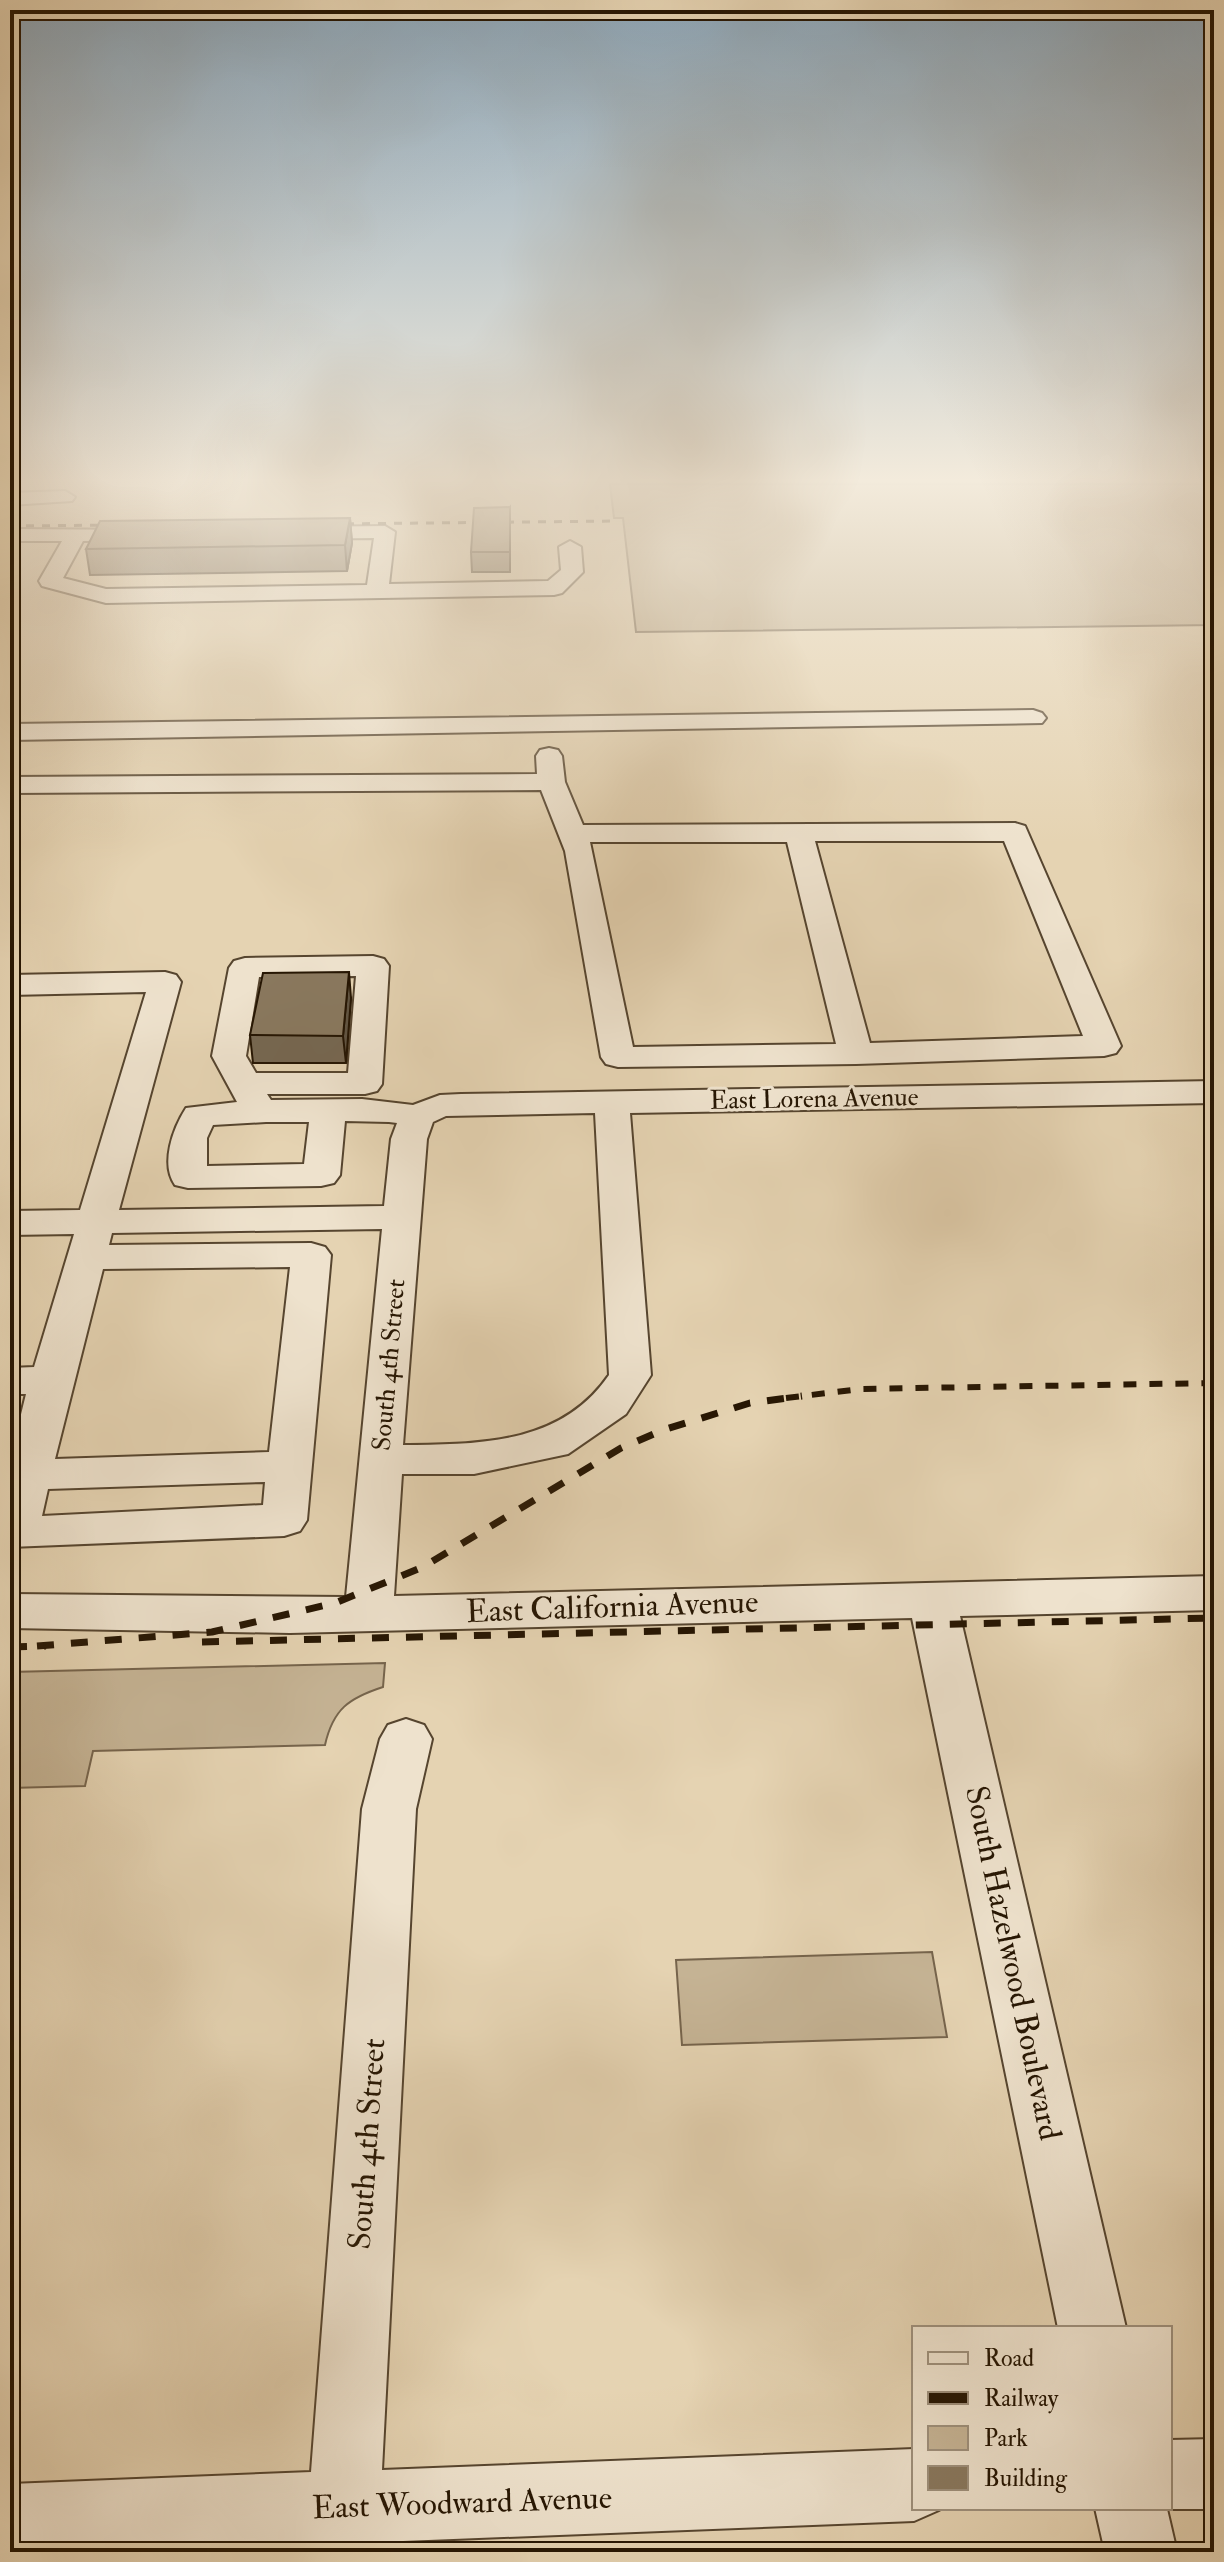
<svg xmlns="http://www.w3.org/2000/svg" width="1224" height="2562" viewBox="0 0 1224 2562" font-family="'IM FELL Double Pica',serif">
  <style>
    .green { fill: #c5b394; stroke: #76644c; stroke-width: 2 }
    .lines { fill: none; stroke-linecap: round; stroke-linejoin: round }
    .minor-casing { stroke: #56452f; stroke-width: 4 }
    .minor { fill: #eee2cd; fill-rule: evenodd }
    .rail-far2 { stroke: #261603; stroke-width: 3; stroke-dasharray: 8 8; stroke-linecap: butt }
    .rail-far1 { stroke: #261603; stroke-width: 6; stroke-dasharray: 13 13; stroke-linecap: butt }
    .rail { stroke: #261603; stroke-width: 7; stroke-dasharray: 17 17; stroke-linecap: butt }
    .wall { fill: #766751; stroke: #261603; stroke-width: 2 }
    .shaded-wall { fill: #605442; stroke: #261603; stroke-width: 2 }
    .building { fill: #89785e; stroke: #261603; stroke-width: 2 }
    .labels { text-anchor: middle; dominant-baseline: central; stroke-width: 6; stroke-linejoin: round; paint-order: stroke }
    .street-label { font-size: 26px; fill: #261603; stroke: #eee2cd }
    .near-street-label { font-size: 32px; fill: #261603; stroke: #eee2cd }
  </style>
  <rect width="100%" height="100%" fill="#e5d3b2"/>
  <filter id="stains"><feTurbulence type="fractalNoise" baseFrequency=".0025" numOctaves="4"/><feColorMatrix values="0 0 0 0 .2 0 0 0 0 .09 0 0 0 0 .02 0 0 0 .5 -.17"/></filter>
  <radialGradient id="worn" r=".72"><stop offset=".6" stop-color="#630" stop-opacity="0"/><stop offset="1" stop-color="#630" stop-opacity=".3"/></radialGradient>
  <g class="green">
    <path d="M610,484H1214V625L636,632L623,518H614Z"/>
    <path d="M385,1663L383,1687C349,1698 333,1709 325,1745L93,1751L85,1786L10,1788V1672Z"/>
    <path d="M932,1952L947,2037L682,2045L676,1960Z"/>
  </g>
  <g class="lines">
    <g class="minor-casing">
      <g id="minor">
        <path d="M65,491L75,497L72,501L10,505V493Z"/>
        <path d="M385,526L395,532L389,584L548,581L561,570L559,547L570,541L581,547L583,572L562,593L554,595L106,603L42,586L39,581L62,541H10V529L153,530L156,534L153,538L146,540L83,541L63,578L106,589L367,585L374,538L298,539L288,533L298,527Z"/>
        <path d="M1033,710L1042,713L1046,718L1042,723L10,740V724Z"/>
        <path d="M549,748L558,750L562,756L565,782L583,825L1015,823L1025,826L1121,1046L1116,1053L1104,1056L856,1064L618,1067L606,1064L601,1057L565,851L541,790L10,793V777L537,774L536,756L540,750ZM815,841H1004L1083,1036L870,1043ZM590,842H787L836,1044L633,1047Z"/>
        <path d="M373,956L384,959L389,966L382,1084L377,1091L365,1094H267L271,1100L362,1099L413,1105L440,1095L461,1094L1214,1081V1103L630,1113L651,1375L626,1414L568,1454L474,1474H402L394,1596L1214,1576V1610L960,1616L1126,2328H1058L912,1618L290,1633L10,1628V1594L346,1597L382,1229L112,1233L109,1245L311,1243L325,1247L331,1255L307,1520L300,1531L284,1536L10,1547V1459L26,1394H10V1368L34,1367L74,1234L10,1235V1211L80,1210L146,992L10,995V975L165,972L176,975L181,982L119,1210L384,1206L391,1139L397,1123L389,1122L345,1121L340,1175L334,1183L321,1186L188,1188L175,1185C160,1164 173,1128 186,1108L237,1102L212,1056L229,968L234,961L245,958ZM356,976L348,1073H256L246,1056L259,977ZM595,1113L609,1375C561,1445 480,1444 403,1445L427,1139L433,1122L446,1116ZM266,1122H309L304,1164L207,1166V1138L213,1125ZM290,1267L269,1452L55,1459L103,1269ZM265,1482L263,1505L42,1516L48,1489Z"/>
        <path d="M406,1719L424,1725L432,1739L416,1809L382,2470L914,2449V2508L939,2510L914,2521L378,2542L377,2552H305V2544L112,2552H10V2484L311,2472L362,1809L380,1739L388,1725Z"/>
        <path d="M1214,2439V2509H1167L1177,2552H1105L1095,2508H1170V2440Z"/>
      </g>
    </g>
    <use href="#minor" class="minor"/>
    <g class="rail-far2">
      <path d="M330,524L615,521"/>
      <path d="M10,526L118,525"/>
    </g>
    <path class="rail-far1" d="M786,1398L860,1389L1214,1383"/>
    <g class="rail">
      <path d="M202,1642L1214,1618"/>
      <path d="M37,1646L212,1632L335,1603L423,1567L621,1448L663,1430L750,1403L802,1396"/>
      <path d="M10,1647L46,1646"/>
    </g>
  </g>
  <g class="wall">
    <path d="M510,507V572H472L471,552Z"/>
    <path d="M350,518L352,543L347,571L90,575L86,549Z"/>
    <path d="M351,998L346,1063H253L250,1035Z"/>
  </g>
  <g class="shaded-wall">
    <path d="M350,518L352,543L347,571L345,545Z"/>
    <path d="M349,972L351,998L346,1063L343,1036Z"/>
  </g>
  <g class="building">
    <path d="M510,507V552H471L474,508Z"/>
    <path d="M350,518L345,545L86,549L100,521Z"/>
    <path d="M349,972L343,1036L250,1035L263,973Z"/>
  </g>
  <linearGradient id="sky" x2="0" y2="1"><stop stop-color="#8da7ba"/><stop offset="0.57" stop-color="#f3ebdc"/><stop offset="1" stop-color="#f3ebdc" stop-opacity="0"/></linearGradient>
  <rect width="1224" height="843" fill="url(#sky)"/>
  <g class="labels">
    <g class="street-label">
      <text transform="translate(814 1099) rotate(-1)">East Lorena Avenue</text>
      <text transform="translate(389 1365) rotate(-85)">South 4th Street</text>
    </g>
    <g class="near-street-label">
      <text transform="translate(612 1607) rotate(-2)">East California Avenue</text>
      <text transform="translate(1013 1963) rotate(78)">South Hazelwood Boulevard</text>
      <text transform="translate(367 2144) rotate(-86)">South 4th Street</text>
      <text transform="translate(462 2503) rotate(-2)">East Woodward Avenue</text>
    </g>
  </g>
  <rect width="1224" height="2562" fill="none" stroke="#e5d3b2" stroke-width="40"/>
  <rect x="12" y="12" width="1200" height="2538" fill="none" stroke="#261603" stroke-width="4"/>
  <rect x="20" y="20" width="1184" height="2522" fill="none" stroke="#261603" stroke-width="2"/>
  <rect x="912" y="2326" width="260" height="184" fill="#eee2cd" stroke="#9e907c" stroke-width="2"/>
  <rect x="928" y="2352" width="40" height="12" fill="#eee2cd" stroke="#9e907c" stroke-width="2"/>
  <text x="984" y="2366" font-size="24" fill="#261603">Road</text>
  <rect x="928" y="2392" width="40" height="12" fill="#261603" stroke="#9e907c" stroke-width="2"/>
  <text x="984" y="2406" font-size="24" fill="#261603">Railway</text>
  <rect x="928" y="2426" width="40" height="24" fill="#c5b394" stroke="#9e907c" stroke-width="2"/>
  <text x="984" y="2446" font-size="24" fill="#261603">Park</text>
  <rect x="928" y="2466" width="40" height="24" fill="#89785e" stroke="#9e907c" stroke-width="2"/>
  <text x="984" y="2486" font-size="24" fill="#261603">Building</text>
  <rect width="100%" height="100%" filter="url(#stains)"/>
  <rect width="100%" height="100%" fill="url(#worn)"/>
</svg>
